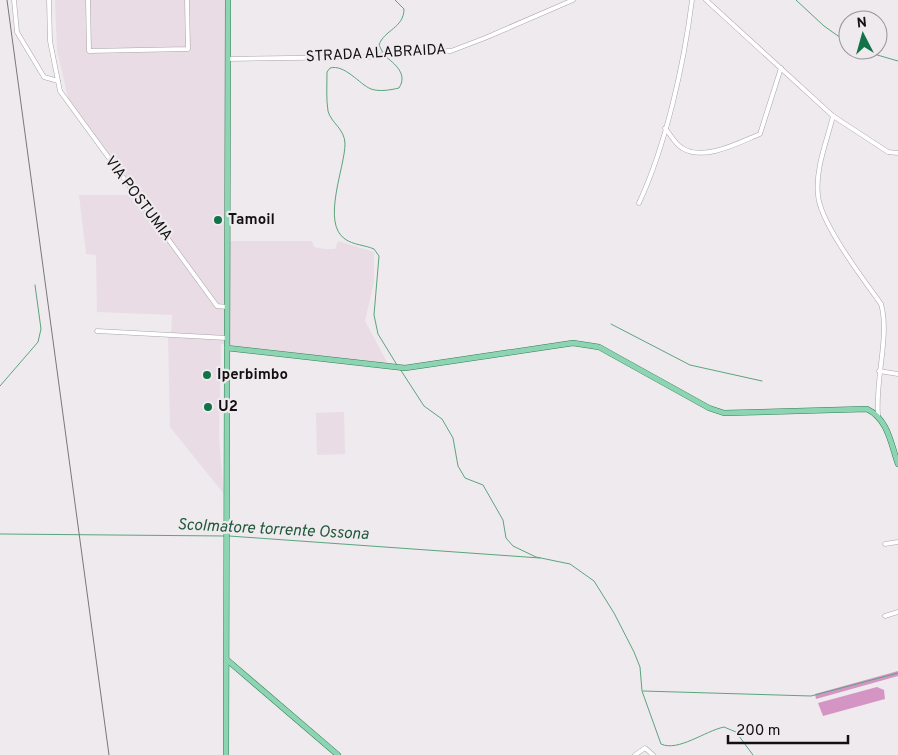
<svg xmlns="http://www.w3.org/2000/svg" width="898" height="755" viewBox="0 0 898 755" font-family="Overpass,sans-serif">
  <style>
    .built { fill: #e9dce5 }
    .forest { fill: #d595c4 }
    .lines { fill: none; stroke-linecap: round; stroke-linejoin: round }
    .stream { stroke: #5aa57c; stroke-width: 1 }
    .minor-casing { stroke: #a9a4a7; stroke-width: 5 }
    .major-casing { stroke: #317e58; stroke-width: 6 }
    .minor { stroke: #fff; stroke-width: 4 }
    .major { stroke: #8dd5b2; stroke-width: 5 }
    .rail { stroke: #7a7779; stroke-width: 1 }
    .poi-dot { fill: #127248; stroke: #efeaee; stroke-width: 2 }
    .labels { text-anchor: middle; dominant-baseline: central; stroke-width: 4.5; stroke-linejoin: round; paint-order: stroke }
    .street-label { font-size: 15px; fill: #121011; stroke: #efeaee }
    .poi-label { font-size: 15px; font-weight: bold; fill: #121011; stroke: #efeaee; text-anchor: start }
    .water-label { font-size: 16px; font-style: italic; fill: #1f583b; stroke: #efeaee }
  </style>
  <rect width="100%" height="100%" fill="#efeaee"/>
  <g class="built">
    <path d="M55,0H226L225,241H312L314,247L325,249H335L338,241L374,252V282L365,321L388,364L221,344L219,438L224,494L170,427L168,336H171L172,315L97,312L96,255L86,254L79,195H136L69,102L57,50Z"/>
    <path d="M344,412L345,454L317,455L316,413Z"/>
  </g>
  <g class="forest">
    <path d="M898,671V676L816,699L815,694Z"/>
    <path d="M877,687L884,690L885,699L823,716L818,703Z"/>
  </g>
  <g class="lines">
    <g class="stream">
      <path d="M796,0L824,26L848,43"/>
      <path d="M860,50L898,61"/>
      <path d="M383,53L379,45C384,30 404,28 404,9L395,0"/>
      <path d="M385,56C395,64 408,74 399,88C390,90 380,92 371,89C359,84 345,64 330,68L327,72C327,85 326,99 328,111C331,123 345,129 345,144C345,167 321,223 345,239C353,245 365,245 374,249L379,256L374,315L378,334L397,365"/>
      <path d="M611,324L690,365L762,381"/>
      <path d="M400,369L424,406L442,419L453,438L458,466L465,478L483,485L503,520L506,538L513,546L536,557L570,564L594,581L614,613L634,652L640,667L642,691L661,744C678,752 705,731 724,727L736,732L753,755"/>
      <path d="M0,386L38,342L41,329L35,285"/>
      <path d="M0,534L225,536"/>
      <path d="M229,536L540,558"/>
      <path d="M643,691L811,696L898,673"/>
    </g>
    <g class="minor-casing">
      <g id="minor">
        <path d="M14,0L17,32L44,77L58,81"/>
        <path d="M49,0L50,41L60,91L217,306L227,307"/>
        <path d="M88,0L89,51L188,49L187,0"/>
        <path d="M706,0L833,116L888,152L898,153"/>
        <path d="M228,59L365,57L380,56L393,50L451,51L485,38L573,0"/>
        <path d="M833,116C827,141 815,169 818,195C820,223 864,280 881,304C890,335 875,379 878,415"/>
        <path d="M665,128C670,134 675,144 682,148C704,162 740,142 760,134L781,68"/>
        <path d="M639,203C666,145 684,64 692,0"/>
        <path d="M97,331L227,338"/>
        <path d="M879,371L898,374"/>
        <path d="M885,544L898,542"/>
        <path d="M885,616L898,612"/>
        <path d="M635,755L645,748L653,755"/>
      </g>
    </g>
    <g class="major-casing">
      <g id="major">
        <path d="M227,348L405,368L573,343L599,347L709,408L724,413L867,409C888,419 891,444 898,464"/>
        <path d="M226,659L338,755"/>
        <path d="M226,755L228,0"/>
      </g>
    </g>
    <use href="#minor" class="minor"/>
    <use href="#major" class="major"/>
    <path class="rail" d="M7,0L109,755"/>
  </g>
  <g class="poi-dot">
    <circle cx="218" cy="220" r="5"/>
    <circle cx="207" cy="375" r="5"/>
    <circle cx="208" cy="407" r="5"/>
  </g>
  <g class="labels">
    <g class="street-label">
      <text transform="translate(376 54) rotate(-3)">STRADA ALABRAIDA</text>
      <text transform="translate(138 199) rotate(53)">VIA POSTUMIA</text>
    </g>
    <g class="poi-label">
      <text x="228" y="220">Tamoil</text>
      <text x="217" y="375">Iperbimbo</text>
      <text x="218" y="407">U2</text>
    </g>
    <g class="water-label">
      <text transform="translate(273 530) rotate(3)">Scolmatore torrente Ossona</text>
    </g>
  </g>
  <g transform="translate(863 35) rotate(354)"><circle r="24" fill="#efeaee" stroke="#979396"/>
  <path d="M0-4L9 19L0 12L-9 19Z" fill="#127248"/>
  <text y="-8" font-size="14" font-weight="bold" text-anchor="middle" fill="#121011">N</text>
  </g>
  <path d="M728 735v8h120v-8" fill="none" stroke="#121011" stroke-width="2.5"/>
  <text x="736" y="735" font-size="15" fill="#121011" stroke="#efeaee" stroke-width="4" paint-order="stroke">200 m</text>
</svg>
